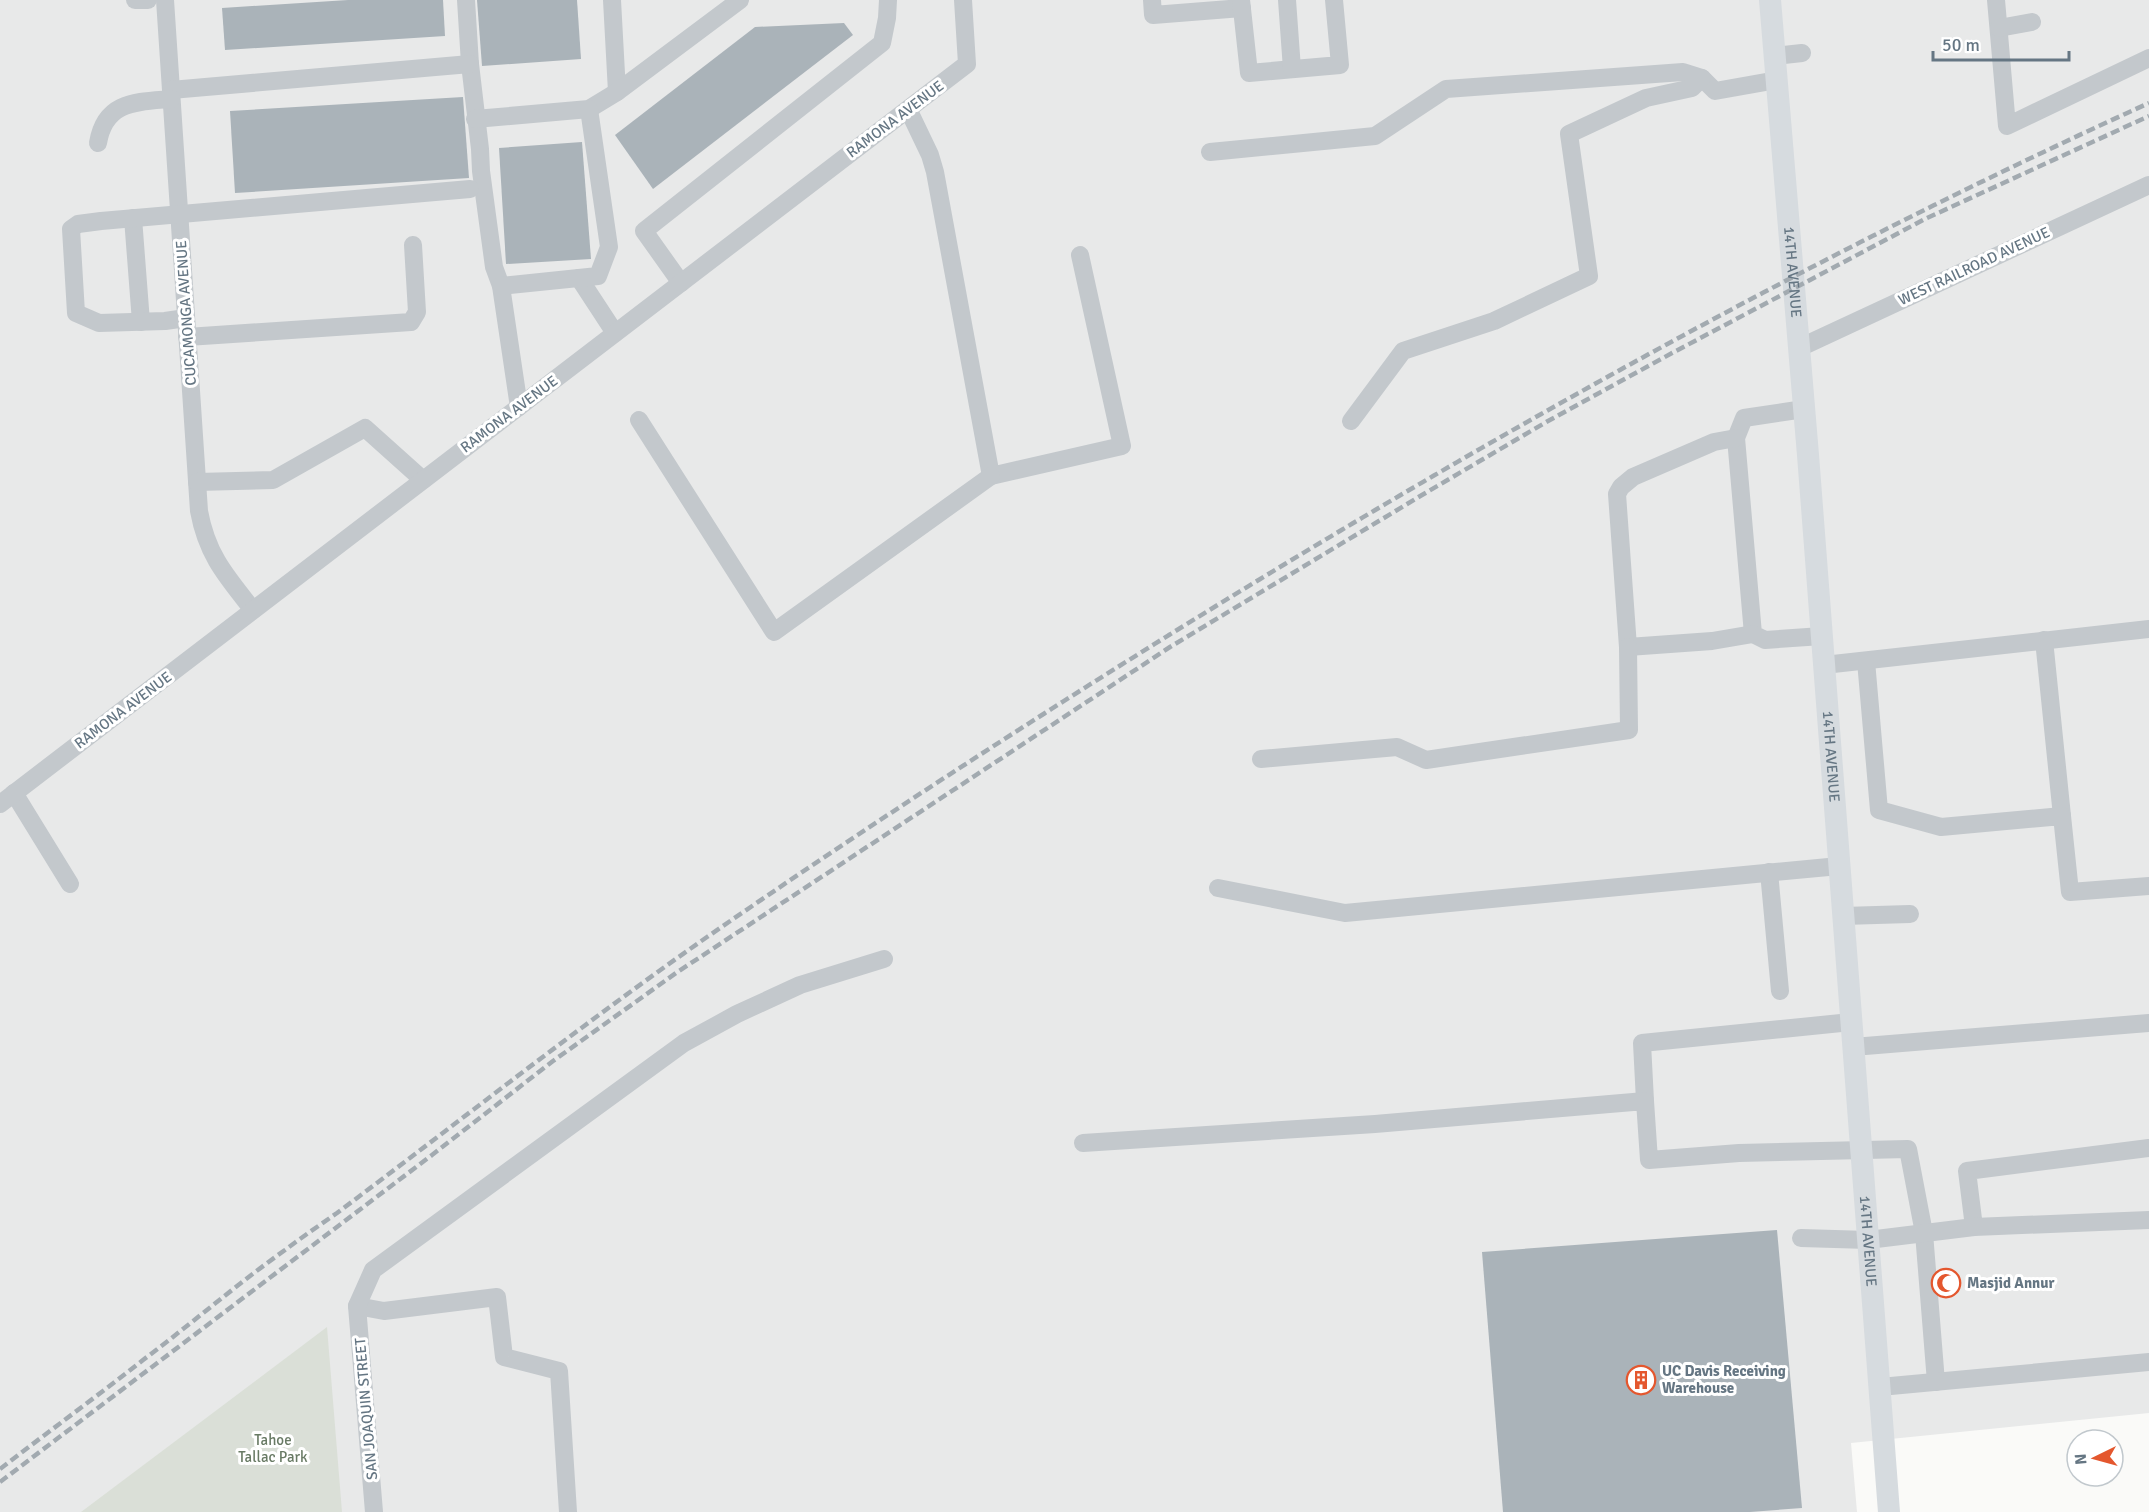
<svg xmlns="http://www.w3.org/2000/svg" width="2149" height="1512" viewBox="0 0 2149 1512" font-family="Signika,sans-serif">
  <style>
    .built { fill: #e8e9e9 }
    .green { fill: #dadfd7 }
    .building { fill: #aab3b9 }
    .lines { fill: none; stroke-linecap: round; stroke-linejoin: round }
    .minor { stroke: #c3c8cc; stroke-width: 18 }
    .major { stroke: #d6dbdf; stroke-width: 22 }
    .rail { stroke: #a2aab0; stroke-width: 4.5; stroke-dasharray: 9 4.5; stroke-linecap: butt }
    .labels { text-anchor: middle; dominant-baseline: central; stroke-width: 6; stroke-linejoin: round; paint-order: stroke }
    .street-label { font-size: 15px; fill: #657683; stroke: #fff }
    .poi-label { font-size: 15px; font-weight: bold; fill: #657683; stroke: #fff; text-anchor: start }
    .park-label { font-size: 15px; fill: #687a64; stroke: #fff }
  </style>
  <rect width="100%" height="100%" fill="#fafaf8"/>
  <path class="built" d="M0,0H2149V1413L1851,1443L1857,1512H0Z"/>
  <path class="green" d="M327,1327L342,1512H81Z"/>
  <g class="building">
    <path d="M348,0H443L445,36L225,50L222,8Z"/>
    <path d="M477,0H577L581,59L482,66Z"/>
    <path d="M844,23L853,35L653,189L615,135L755,27Z"/>
    <path d="M463,97L469,178L235,193L230,111Z"/>
    <path d="M582,142L591,259L506,264L499,148Z"/>
    <path d="M1777,1230L1802,1508L1750,1512H1503L1482,1252Z"/>
  </g>
  <g class="lines">
    <g class="minor">
      <path d="M135,0H148"/>
      <path d="M165,0L199,511C207,555 226,576 253,610"/>
      <path d="M466,0L470,64L480,149L481,171L494,267L501,286L519,407"/>
      <path d="M612,0L617,92"/>
      <path d="M1152,0L1153,15L1242,8"/>
      <path d="M1241,0L1249,73L1340,65L1334,0"/>
      <path d="M1287,0L1292,69"/>
      <path d="M1996,0L2007,126L2149,58"/>
      <path d="M1999,28L2032,22"/>
      <path d="M1775,56L1802,53"/>
      <path d="M171,90L470,64"/>
      <path d="M908,109L930,155L935,172L991,476L1122,446L1080,255"/>
      <path d="M475,119L589,109L617,92L740,0"/>
      <path d="M98,143C105,101 136,102 171,99"/>
      <path d="M1210,152L1375,136L1446,89L1683,72L1702,78L1715,91L1777,80"/>
      <path d="M133,218L141,322"/>
      <path d="M579,278L615,333"/>
      <path d="M681,283L644,231L882,43L887,18L888,0"/>
      <path d="M501,286L598,276L609,247L589,109"/>
      <path d="M186,318L165,321L99,323L76,313L71,229L78,224L101,221L470,189"/>
      <path d="M187,337L411,322L417,312L413,245"/>
      <path d="M1799,348L2149,185"/>
      <path d="M1804,409L1744,418L1736,438L1753,634L1765,640L1822,636"/>
      <path d="M639,420L774,632L991,476"/>
      <path d="M1351,421L1403,351L1494,321L1589,276L1569,134L1646,98L1692,88L1702,78"/>
      <path d="M1736,438L1714,442L1633,477L1621,487L1617,494L1628,647L1712,641L1753,634"/>
      <path d="M197,482L273,480L365,428L423,480"/>
      <path d="M2044,640L2062,816"/>
      <path d="M1866,661L1879,810L1941,827L2062,816L2070,892L2149,886"/>
      <path d="M1824,665L2149,629"/>
      <path d="M1261,759L1397,747L1426,760L1629,730L1628,647"/>
      <path d="M14,793L70,884"/>
      <path d="M0,804L967,64L963,0"/>
      <path d="M1769,872L1780,991"/>
      <path d="M1218,888L1345,913L1839,866"/>
      <path d="M1843,916L1910,914"/>
      <path d="M1853,1047L2149,1023"/>
      <path d="M1645,1101L1642,1043L1851,1022"/>
      <path d="M1083,1143L1375,1124L1645,1101L1649,1160L1739,1153L1908,1149L1924,1233L1936,1382"/>
      <path d="M1974,1227L1967,1171L2149,1148"/>
      <path d="M1801,1238L1868,1240L1974,1227L2149,1220"/>
      <path d="M357,1306L384,1311L497,1297L504,1357L559,1371L568,1512"/>
      <path d="M1880,1387L2149,1362"/>
      <path d="M374,1512L357,1306L373,1270L684,1043L737,1014L800,985L884,959"/>
    </g>
    <path class="major" id="s1" d="M1770,0L1808,455L1889,1512"/>
    <g class="rail">
      <path d="M0,1469C48,1432 96,1397 143,1360C191,1324 236,1285 285,1250C302,1237 320,1225 337,1213C460,1121 581,1025 707,937C859,832 1013,732 1169,635C1485,439 1810,257 2149,103"/>
      <path d="M0,1482L432,1155L553,1061L676,973L1170,647L1422,495L1548,421L1674,352L1925,219L2149,116"/>
    </g>
  </g>
  <defs>
    <g id="mosque-ring" transform="scale(1.5)"><circle r="9.5" fill="#fff" stroke="#e4572e" stroke-width="1.5"/><path d="M3.5-4.9A6 6 0 1 0 3.5 4.9A5 5 0 1 1 3.5-4.9Z" fill="#e4572e"/></g>
    <g id="building-ring" transform="scale(1.5)"><circle r="9.5" fill="#fff" stroke="#e4572e" stroke-width="1.5"/><path d="M-4-6H4V6H1V3H-1V6H-4ZM-2.5-4.3h1.7v1.8h-1.7ZM.8-4.3h1.7v1.8H.8ZM-2.5-1h1.7V.8h-1.7ZM.8-1h1.7V.8H.8Z" fill="#e4572e"/></g>
  </defs>
  <g fill-rule="evenodd">
    <use href="#mosque-ring" x="1946" y="1283"/>
    <use href="#building-ring" x="1641" y="1380"/>
  </g>
  <g class="labels">
    <g class="street-label">
      <text transform="translate(895 119) rotate(-37)">RAMONA AVENUE</text>
      <text transform="translate(1974 266) rotate(-25)">WEST RAILROAD AVENUE</text>
      <text stroke="none"><textPath href="#s1" startOffset="273">14TH AVENUE</textPath></text>
      <text transform="translate(186 313) rotate(-94)">CUCAMONGA AVENUE</text>
      <text transform="translate(509 414) rotate(-37)">RAMONA AVENUE</text>
      <text transform="translate(123 710) rotate(-37)">RAMONA AVENUE</text>
      <text stroke="none"><textPath href="#s1" startOffset="759">14TH AVENUE</textPath></text>
      <text stroke="none"><textPath href="#s1" startOffset="1245">14TH AVENUE</textPath></text>
      <text transform="translate(366 1409) rotate(-95)">SAN JOAQUIN STREET</text>
    </g>
    <g class="poi-label">
      <text x="1967" y="1283">Masjid Annur</text>
      <text x="1662" y="1371">UC Davis Receiving<tspan x="1662" dy="17">Warehouse</tspan></text>
    </g>
    <g class="park-label">
      <text x="273" y="1440">Tahoe<tspan x="273" dy="17">Tallac Park</tspan></text>
    </g>
  </g>
  <g transform="translate(2095 1458) rotate(265)"><circle r="28" fill="#ffffff" stroke="#c1c8cd" stroke-width="1.5"/>
  <path d="M0-4.5L10 22L0 15L-10 22Z" fill="#e4572e"/>
  <text y="-9" font-size="16" font-weight="bold" text-anchor="middle" fill="#657683">N</text>
  </g>
  <path d="M1933 51v9h136v-9" fill="none" stroke="#657683" stroke-width="3"/>
  <text x="1942" y="51" font-size="18" fill="#657683" stroke="#ffffff" stroke-width="4.5" paint-order="stroke">50 m</text>
</svg>
